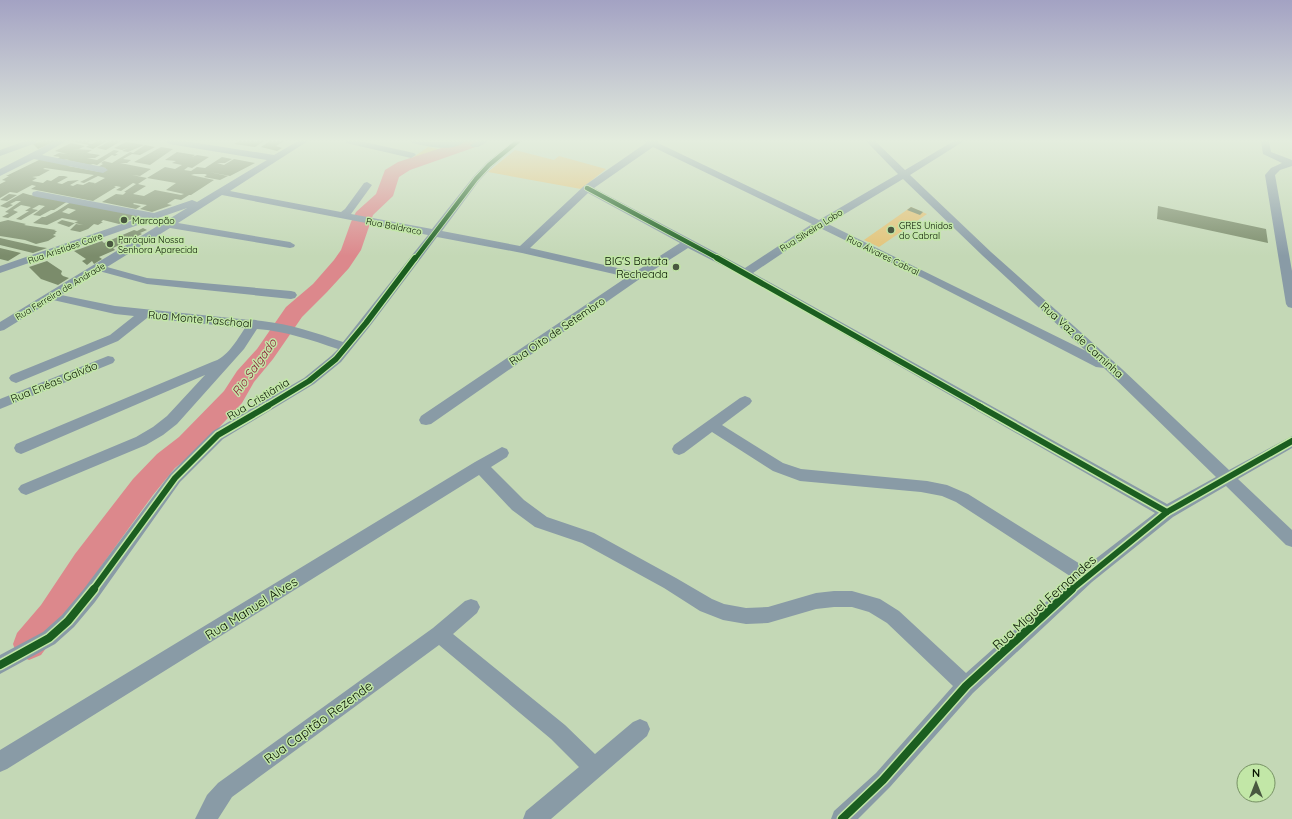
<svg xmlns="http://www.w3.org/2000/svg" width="1292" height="819" viewBox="0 0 1292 819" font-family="Quicksand,sans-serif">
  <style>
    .green { fill: #e3c275 }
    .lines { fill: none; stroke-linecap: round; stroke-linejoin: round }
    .river { fill: #dc888c; fill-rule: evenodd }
    .building { fill: #7b8c6b; fill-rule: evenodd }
    .minor { fill: #899ba6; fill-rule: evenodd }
    .cycleway-far3-casing { stroke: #c2e7a7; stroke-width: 6 }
    .cycleway-far2-casing { stroke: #c2e7a7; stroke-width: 8 }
    .cycleway-far1-casing { stroke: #c2e7a7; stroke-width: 9 }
    .cycleway-casing { stroke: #c2e7a7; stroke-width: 11 }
    .cycleway-far3 { stroke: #1b5e20; stroke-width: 4.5 }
    .cycleway-far2 { stroke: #1b5e20; stroke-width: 5.5 }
    .cycleway-far1 { stroke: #1b5e20; stroke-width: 6 }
    .cycleway { stroke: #1b5e20; stroke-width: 8 }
    .poi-dot { fill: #495840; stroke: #c2e7a7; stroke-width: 1.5 }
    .labels { text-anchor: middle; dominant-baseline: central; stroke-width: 3; stroke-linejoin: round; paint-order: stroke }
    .far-poi-label { font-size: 9px; fill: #071300; stroke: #c2e7a7; text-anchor: start }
    .far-street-label { font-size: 9px; fill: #071300; stroke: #c2e7a7 }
    .poi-label { font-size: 11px; fill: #071300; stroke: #c2e7a7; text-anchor: end }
    .street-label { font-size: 11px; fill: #071300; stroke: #c2e7a7 }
    .water-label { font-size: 12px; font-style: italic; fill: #8a1233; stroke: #c2e7a7 }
    .near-street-label { font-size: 13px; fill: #071300; stroke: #c2e7a7 }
  </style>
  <rect width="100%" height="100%" fill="#c4d8b6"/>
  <g class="green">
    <path d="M428,147L449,151L396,172L392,178L395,179L390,188V194L373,208L374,209L367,215L362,214L383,194H381L387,178L382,177L400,165H402Z"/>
    <path d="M515,150L554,160L559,156L606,169L581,189L488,172Z"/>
    <path d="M911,207L927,214L879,247L864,240Z"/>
  </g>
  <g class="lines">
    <path class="river" d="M463,141H486L484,144L410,170L399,177L393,196L373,215L361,250L349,268L327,292L302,317L273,359L254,382L242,403L197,451L175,468L153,495L97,572L63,625L41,655L29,660L17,655L13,644L17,633L41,605L75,554L133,479L157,454L179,437L224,391L237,371L257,349L286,307L313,284L334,260L341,250L351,222L356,212L376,194L385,170L398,162Z"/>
  </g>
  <g class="building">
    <path d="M43,141H56L38,149L33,144Z"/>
    <path d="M69,141H90L87,143L92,144L97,141H107L93,149L86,147L89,145Z"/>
    <path d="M110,141H121L106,150L97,148Z"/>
    <path d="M239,141H264L255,147L234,144Z"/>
    <path d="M270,141H284L276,146L282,148L277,151L261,147Z"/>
    <path d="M126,142L134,143L144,145L128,152L122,151L128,148L122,150L114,148Z"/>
    <path d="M71,143L85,146L79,149H72L92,150L87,153L100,155L95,158H87L97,160L114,150L119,151L115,154H118L115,156L112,155L97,165L93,164L90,165L66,160L69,159L63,160L57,159L60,157L53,156L59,153L67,154L55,151Z"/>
    <path d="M145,145L155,147L140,155L132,154L123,159L131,160L127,163H120L151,169L140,176L132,175L147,178L138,184L146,186L133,194L144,196L155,190L181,195L184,194L166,190L176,183L147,178L165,167L175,169L182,165L172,163L176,161L165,160L177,152L195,155L192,157L197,155L209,157L192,168L188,167L184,170L191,171L197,167L205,168L222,157L232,159L225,163H217L224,165L234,159L255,163L230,176L209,172L228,176L220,180L204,177L207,175L205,174H194L191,175L214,180L191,195H189L181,200L175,199L167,204L172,205L152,212L140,209L147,205L134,203L133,204L141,206L136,209L102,202L116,194L125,195H123L126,192H124L136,184L133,183L121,191L116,190L121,187L116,186H114L116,187L93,201L31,189L36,186L32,185L17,193L10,192L0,198V184L6,181L2,180L9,176H6L41,159L71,164L68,166L100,172L106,168L98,167L103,164L101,163L104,161L112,163L130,152L133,153ZM45,168L94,175L80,182L84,183L98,176L105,178L94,184L95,183L89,182L83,185L77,184L73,186L70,185L79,180L68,181L62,184L57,183L68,177L64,176H59L51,181L47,180L43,183L32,181L37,178L32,177L39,176L50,170L43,169Z"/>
    <path d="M161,147L173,149L150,165L134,162Z"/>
    <path d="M23,193L30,195L68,201L54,210H51L40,216L33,215L45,206L39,205L32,209L38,210L21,220L16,219L29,211H25L31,207L21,205L13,210L18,212L8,218L2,217L9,213L5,212L21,201H16L10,204L13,205L7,208L0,206Z"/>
    <path d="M9,194L17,195L7,201L0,200Z"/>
    <path d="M71,202L143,215L119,224L103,220L101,222H103L98,225L94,224L88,229L80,232L70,230L76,224L83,225L75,223L69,227L57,223L62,220L74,223L78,221L62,218L47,225L33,223L42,217H45L57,211ZM68,208L76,210L69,214L62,212Z"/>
    <path d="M1158,206L1266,229L1268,243L1157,219Z"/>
    <path d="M911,207L923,212L920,215L907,210Z"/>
    <path d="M8,220L26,224L24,225L56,230L54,231H57L55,233H56L53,235L56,236L48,241L36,244L25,240L0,236V222Z"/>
    <path d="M143,228L147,230L140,233L142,234L113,248L115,250L99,257L102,259L94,264L92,261L87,265L82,261L86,259L74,251L102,241L104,243L134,230L137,231Z"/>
    <path d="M0,238L40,247L47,248L33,253L0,245Z"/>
    <path d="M0,248L21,253L8,261L0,259Z"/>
    <path d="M47,261L62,271L61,274L63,276L69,278L58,285L41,279L29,267Z"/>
  </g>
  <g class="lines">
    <g class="minor">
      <path d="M25,141H37L36,143L0,156V150Z"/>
      <path d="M55,141H66L42,155L103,167L108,170L103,173L34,159L0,176V169Z"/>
      <path d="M165,141H185L274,155L298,141H308L230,191L341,212L345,209L364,183L367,182L372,185L351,214L432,229L473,177L486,163L513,141H522L492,167L479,181L442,231L520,246L584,186L646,143L644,141H659L658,143L819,220L898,174L866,141H875L905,170L954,141H964L910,175L991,252L1122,369L1229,470L1292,436V448L1238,479L1292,530V547L1286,545L1226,486L1173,517L1092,582L973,693L890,787L858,819H831L834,811L876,773L953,686L887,623L869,612L852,607H834L816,609L768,623L746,624L723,620L700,611L664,588L582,543L535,527L512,510L479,475L7,769L0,772V750L475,462L502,447L507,449L509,453L507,457L491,467L524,500L547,517L594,533L676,578L712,599L724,604L746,608L768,607L816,593L834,591H852L880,599L899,611L966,673L1073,578L956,502L942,496L921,492L800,481L773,471L712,432L684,453L679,455L674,453L672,449L674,445L740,398L745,396L750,398L752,401L750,404L722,425L783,463L801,469L927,481L947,485L968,494L1085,567L1155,513L741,275L688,248L641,278L431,424L426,425L421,424L419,420L421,416L627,277L522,253L437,237L370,326L341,362L314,384L223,439L180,482L95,602L74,627L55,644L0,674V655L43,632L62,615L83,590L170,474L213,431L304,378L331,356L338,349C311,340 285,331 257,329L244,349L177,424L163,435L146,445L31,493L26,495L21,493L18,489L21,485L136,437L153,427L167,416L205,375L26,452L21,454L16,452L14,448L16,444L212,362C227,358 237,340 245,328L147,318L118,341L21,381L16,383L11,381L9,378L11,375L110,335L134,316L115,314L53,300L4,330L0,331V322L187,208L0,273V266L142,217L37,197L33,196L32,194L33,192L37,191L154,213L192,200L197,202L267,160L169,144ZM653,147L812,224L745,268L594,188ZM903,179L983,256L1086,351L828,224ZM588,193L680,243L635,272L530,248ZM222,195L428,235L343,342C316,333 290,324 262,321C257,321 255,319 250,320L115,306L61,295L99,271L147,284L291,299L295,298L297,295L295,292L291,291L147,278L107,267L170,228L290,248L294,247L295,245L290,242L178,223ZM820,228L923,278L1096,367L1104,368L1216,477L1167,504L753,273Z"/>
      <path d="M345,141H360L414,153L416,155L411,158L346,143Z"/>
      <path d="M411,141L438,142L465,141C454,153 426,146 412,143Z"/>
      <path d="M478,141H487V142L478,147H472L470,145Z"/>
      <path d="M1261,141H1269L1271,152L1292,160V166L1280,170L1275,175L1292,271V308L1288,307L1286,304L1265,175L1271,168L1282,163L1263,154Z"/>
      <path d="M108,356L113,357L115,360L113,363L0,409V399Z"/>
      <path d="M471,599L477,601L480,607L477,613L453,634L565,725L595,754L633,722L640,719L647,722L650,729L647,736L551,819H523L526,811L579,767L551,739L439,645L232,797L218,819H195L207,795L218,783L433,628L465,601Z"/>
    </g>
    <g class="cycleway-far3-casing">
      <g id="cycleway-far3">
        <path d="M587,188L719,259"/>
        <path d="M415,259L476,179L489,165L518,141"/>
      </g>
    </g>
    <g class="cycleway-far2-casing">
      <g id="cycleway-far2">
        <path d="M717,258L981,407"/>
        <path d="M266,407L309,381L336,359L366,323L415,258"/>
      </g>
    </g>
    <g class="cycleway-far1-casing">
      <g id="cycleway-far1">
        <path d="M979,406L1167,512"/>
        <path d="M93,590L175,478L218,435L268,406"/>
        <path d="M1071,590L1167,512L1292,441"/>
      </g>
    </g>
    <g class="cycleway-casing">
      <g id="cycleway">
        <path d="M0,665L49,638L68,621L94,589"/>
        <path d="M842,819L883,780L966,686L1072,589"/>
      </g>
    </g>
    <use href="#cycleway-far3" class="cycleway-far3"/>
    <use href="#cycleway-far2" class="cycleway-far2"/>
    <use href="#cycleway-far1" class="cycleway-far1"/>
    <use href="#cycleway" class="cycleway"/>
  </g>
  <linearGradient id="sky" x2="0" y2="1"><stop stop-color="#a3a2c3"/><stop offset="0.55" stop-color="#e4edde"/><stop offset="1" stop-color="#e4edde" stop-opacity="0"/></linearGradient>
  <rect width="1292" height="256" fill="url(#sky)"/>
  <g class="poi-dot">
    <circle cx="124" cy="220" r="4"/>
    <circle cx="891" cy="230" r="4"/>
    <circle cx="110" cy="244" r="4"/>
    <circle cx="676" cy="267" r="4"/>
  </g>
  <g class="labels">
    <g class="far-poi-label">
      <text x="132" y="220">Marcopão</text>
      <text x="899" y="225">GRES Unidos<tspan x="899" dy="10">do Cabral</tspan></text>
      <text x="118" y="239">Paróquia Nossa<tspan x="118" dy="10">Senhora Aparecida</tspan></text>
    </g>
    <g class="far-street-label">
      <text transform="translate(394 226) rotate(11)">Rua Baldraco</text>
      <text transform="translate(811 230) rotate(-32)">Rua Silveira Lobo</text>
      <text transform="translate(65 248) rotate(-19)">Rua Aristides Caire</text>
      <text transform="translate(883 255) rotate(26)">Rua Álvares Cabral</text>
      <text transform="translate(60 291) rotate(-31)">Rua Ferreira de Andrade</text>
    </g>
    <g class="poi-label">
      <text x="668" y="261">BIG'S Batata<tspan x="668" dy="13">Recheada</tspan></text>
    </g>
    <g class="street-label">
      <text transform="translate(200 319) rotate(5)">Rua Monte Paschoal</text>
      <text transform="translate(557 331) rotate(-34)">Rua Oito de Setembro</text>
      <text transform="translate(1082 340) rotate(42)">Rua Vaz de Caminha</text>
      <text transform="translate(54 382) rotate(-22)">Rua Enéas Galvão</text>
      <text transform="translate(258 399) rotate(-31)">Rua Cristiânia</text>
    </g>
    <g class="water-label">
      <text transform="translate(254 367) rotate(-54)">Rio Salgado</text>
    </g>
    <g class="near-street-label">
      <text transform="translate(1044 602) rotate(-42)">Rua Miguel Fernandes</text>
      <text transform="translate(251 608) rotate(-32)">Rua Manuel Alves</text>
      <text transform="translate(318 722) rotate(-36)">Rua Capitão Rezende</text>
    </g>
  </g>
  <g transform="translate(1256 783)"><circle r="19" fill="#c2e7a7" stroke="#779264"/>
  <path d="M0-3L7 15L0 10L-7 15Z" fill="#495840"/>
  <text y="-6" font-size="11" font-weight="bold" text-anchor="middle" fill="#071300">N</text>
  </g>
</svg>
